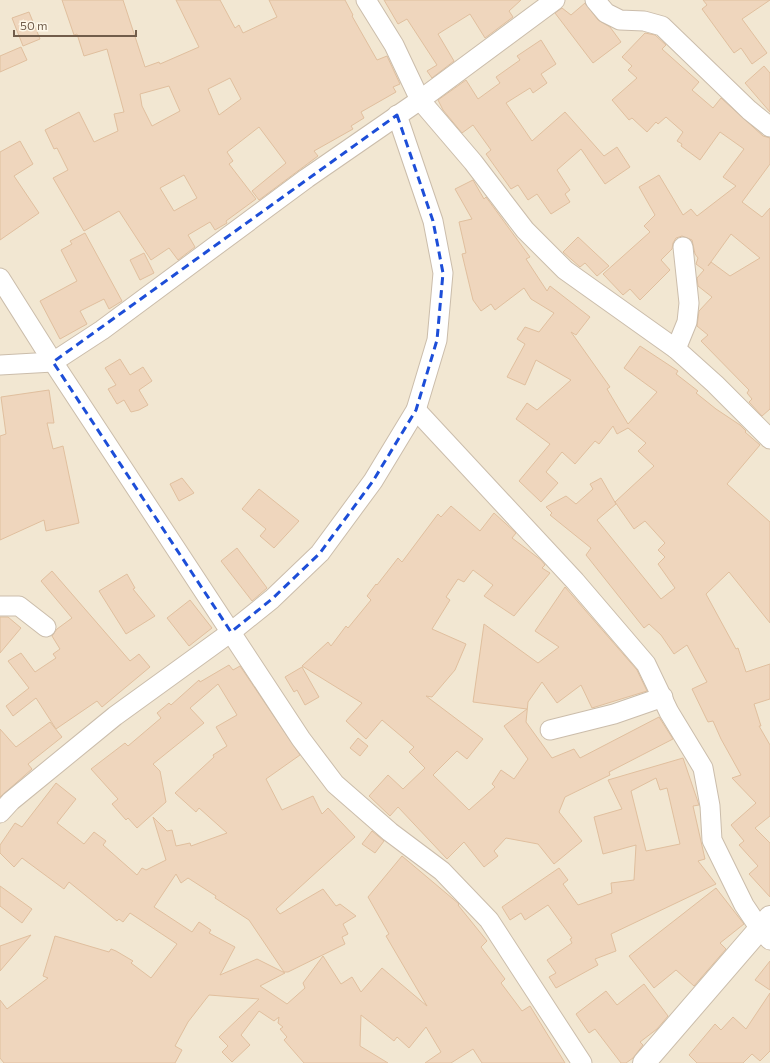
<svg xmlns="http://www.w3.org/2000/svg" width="770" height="1063" viewBox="0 0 770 1063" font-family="Commissioner,sans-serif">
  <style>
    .residential { fill: #f2e7d2 }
    .building { fill: #efd6bd; stroke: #e0bf9e; fill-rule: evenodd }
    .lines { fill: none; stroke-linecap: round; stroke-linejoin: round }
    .minor-casing { stroke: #cbbdab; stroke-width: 21 }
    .tertiary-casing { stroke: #cbbdab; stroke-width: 24 }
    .minor { stroke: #fff; stroke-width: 19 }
    .tertiary { stroke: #fff; stroke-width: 22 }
    .marked { fill: none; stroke: #1d4ed8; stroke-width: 3; stroke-dasharray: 8 5; stroke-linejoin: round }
  </style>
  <rect width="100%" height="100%" fill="#fbf4e4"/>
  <rect class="residential" x="0" y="0" width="770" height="1063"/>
  <g class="building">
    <path d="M62,0H123L145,67L159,62L160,64L199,47L176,0H220L235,28L239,25L243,33L277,17L269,0H345L353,15L352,16L377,60L387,56L400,84L393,87L396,92L361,112L364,118L351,126L353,129L314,151L318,156L259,200L252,191L286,163L259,127L227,152L233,161L229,164L256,199L226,221L227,223L215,230L210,222L188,235L195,247L178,260L169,248L151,260L119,211L84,231L53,178L68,170L57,148L54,149L45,130L79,112L94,142L118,131L114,114L124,112L107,49L84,56L77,34L74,35ZM230,78L241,99L219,115L208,89ZM169,86L180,111L152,126L142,106L140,94ZM184,175L197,198L174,211L160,188Z"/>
    <path d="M384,0H521L509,11L513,17L485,38L470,14L438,34L454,61L432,78L427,71L437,65L407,19L398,24Z"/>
    <path d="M703,0H770L742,19L767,53L752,64L741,48L734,53L702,9L707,5Z"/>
    <path d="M585,3L598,20L610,27L621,42L593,63L555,13L562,8L571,15Z"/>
    <path d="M29,12L40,39L23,46L12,18Z"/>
    <path d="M645,33L655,35L666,45L662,49L699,82L692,90L713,108L721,98L763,136L770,138V164L742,202L762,217L770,208V409L762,416L749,402L752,399L747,393L749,390L701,341L708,335L697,326L699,311L712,297L698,286L697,278L704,270L696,264L698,258L695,254L692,240L682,236L676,238L673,243L672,249L661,260L670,270L640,300L630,289L623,295L603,274L650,232L644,226L655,215L639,187L659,175L683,215L691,209L697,216L736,186L723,177L744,149L720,132L700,160L681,146L682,144L677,141L683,132L666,117L658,124L656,122L647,132L632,118L629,120L612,100L637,78L628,70L632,66L622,57ZM731,234L760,258L730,276L711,262L708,266Z"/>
    <path d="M541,40L556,64L541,74L547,83L533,93L530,88L506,103L532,141L565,112L604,156L617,147L630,167L605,184L581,149L557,170L570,190L565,194L570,202L551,214L537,194L528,200L518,185L511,189L486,154L491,150L473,125L462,133L443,110L438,100L466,80L478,99L500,83L496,77L520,60L517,56Z"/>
    <path d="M21,47L27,60L0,72V56Z"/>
    <path d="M764,66L770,73V112L745,83Z"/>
    <path d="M20,141L33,164L14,176L39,213L0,240V152Z"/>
    <path d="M473,180L484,199L486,197L530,257L526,259L547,291L550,286L590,317L576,335L571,332L610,387L607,389L628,424L657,392L624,368L640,346L678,371L676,374L698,391L696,393L716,409L740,425L746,431L745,432L760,445L727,484L770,522V623L729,572L706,594L736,649L738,648L746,672L770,664V699L754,704L761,726H759L770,745V816L755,828L770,843V897L749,874L758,866L739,845L744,841L731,825L756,803L732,778L741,775L721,739L713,721L708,722L706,718L692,689L707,682L687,645L674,654L661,635L649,624L644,628L586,555L591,548L550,515L552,513L546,507L566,496L576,504L593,489L590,484L601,478L616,504L597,520L661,599L675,588L658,564L665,557L658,550L665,543L645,521L634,529L615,502L654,466L638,451L646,443L628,428L617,434L613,426L599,444L595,441L575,464L562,452L546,472L558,483L541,502L519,481L550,444L516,419L527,403L537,410L571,380L536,360L525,385L507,377L525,344L517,339L525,327L539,332L554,313L531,299L524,288L495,310L491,304L481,311L473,300L462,254L466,253L459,222L472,219L455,189Z"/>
    <path d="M85,233L122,301L109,309L104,299L80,311L87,324L60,339L40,301L77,281L61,250L72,244L70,241Z"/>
    <path d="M578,237L609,266L597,276L585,263L580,267L563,252Z"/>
    <path d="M144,253L154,273L140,280L130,260Z"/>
    <path d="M120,359L130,375L143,367L152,381L139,390L148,405L139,410L131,412L124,400L117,404L108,389L116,385L105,368Z"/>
    <path d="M49,390L54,423H47L53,449L63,446L79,523L46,531L44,520L0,540V436L6,434L1,397Z"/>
    <path d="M182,478L194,493L179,501L170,484Z"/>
    <path d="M259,489L299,521L274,548L260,536L266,529L242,509Z"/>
    <path d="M451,506L480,531L494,513L516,533L512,538L541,560L545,565L542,568L550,573L514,616L484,596L493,585L473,570L464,582L458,579L446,597L450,600L432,629L466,644L455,670L432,697L426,696L483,739L467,759L457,751L433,775L469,810L495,787L492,784L501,770L514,779L528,759L504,726L527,709L473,702L484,624L538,663L559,647L535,631L565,587L637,670L647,691L592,708L581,685L557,703L542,682L528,702L526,722L552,758L574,749L580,758L659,717L673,739L609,772L610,775L565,797L559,812L582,841L554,864L538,844L506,838L494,851L498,856L484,867L464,842L447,859L398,807L390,816L369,796L388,775L403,789L425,768L409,752L414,747L382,720L366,739L346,721L362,703L302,666L328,642L331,646L346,626L348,628L371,600L367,596L376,584L377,585L398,558L402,562L438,514L441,517Z"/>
    <path d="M237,548L267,588L252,601L221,561Z"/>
    <path d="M52,571L130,661L139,654L150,667L102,707L97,701L56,729L36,698L13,716L6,706L29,688L8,661L21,653L35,672L56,658L53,654L60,649L52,636L57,629L72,618L41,581Z"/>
    <path d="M127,574L135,588L133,589L155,616L126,634L99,591Z"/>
    <path d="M190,600L212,628L189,646L167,618Z"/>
    <path d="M0,617H8L21,628L0,653Z"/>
    <path d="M229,665L233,670L240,666L300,755L266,779L282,810L313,796L322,814L328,808L355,837L276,909L280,914L323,889L336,906L340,904L356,916L343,924L348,934L342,937L345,944L288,972H284L249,920L215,898L216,896L188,878L181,883L176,874L154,907L192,932L199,922L211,930L209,933L235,947L220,975L257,959L285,973L260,986L287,1004L305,988L303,983L323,956L341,984L352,977L361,992L382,968L427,1006L386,936L389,934L368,897L402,856L459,904L458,905L487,941L481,947L505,979L501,983L522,1011L530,1006L565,1063H482L473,1049L451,1063H425L441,1052L426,1027L409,1048L397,1037L394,1041L361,1015L360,1046L388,1063H304L284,1040L287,1037L280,1029L283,1027L278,1023L279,1017L274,1021L259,1011L241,1035L250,1045L232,1062L222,1052L228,1046L219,1037L259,999L209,995L188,1022L175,1046L182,1050L175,1063H4L0,1058V1000L7,1009L48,978L43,976L55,936L109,952L111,949L116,951L133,961L131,963L151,978L177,944L130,913L123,922L119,919L117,921L69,882L64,889L22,858L14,867L0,853V845L15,823L22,827L56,783L76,799L57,823L84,844L94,832L106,841L103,845L137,875L142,868L146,870L166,860L153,817L167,831L172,830L176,846L190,843L191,846L227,833L199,808L196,812L175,793L214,757L213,755L227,746L216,727L237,715L218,684L190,708L204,723L153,764L160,771L166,802L137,828L128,818L126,820L112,804L118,799L91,769L125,743L128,746L161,718L157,713L169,703L171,705L199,680L200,682Z"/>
    <path d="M302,667L319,697L305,705L297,690L294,692L285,677Z"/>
    <path d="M50,722L62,737L28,764L32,769L0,797V729L16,747Z"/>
    <path d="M358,738L368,746L360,756L350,748Z"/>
    <path d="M683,758L699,805L693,806L705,859L698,861L716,884L611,934L616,951L595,959L598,965L556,988L549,977L556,973L547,960L572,943L570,939L572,938L548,905L525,920L521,913L510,920L502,907L559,868L568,880L563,884L578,905L612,893L611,883L634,880L636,845L603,854L594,817L622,809L608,780ZM656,778L660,790L667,788L680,844L646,851L631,791Z"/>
    <path d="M372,831L384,841L375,853L362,844Z"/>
    <path d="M0,886L32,909L22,923L0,906Z"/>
    <path d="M716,888L744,924L720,943L726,949L694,986L676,970L654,988L629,956Z"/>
    <path d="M31,935L0,971V946Z"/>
    <path d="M770,961V990L755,980Z"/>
    <path d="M644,984L668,1016L657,1029L640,1042L643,1045L633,1058L626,1063H621L595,1029L589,1033L576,1014L606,991L617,1005Z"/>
    <path d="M770,993V1051L760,1061L752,1054L743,1063H697L689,1055L715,1024L721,1030L733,1017L746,1029Z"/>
  </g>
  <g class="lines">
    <g class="minor-casing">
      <g id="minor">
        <path d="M366,0L394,45L420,100L473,162L525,230L565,270L676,349L715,384L770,439"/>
        <path d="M595,0L606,13L620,20L644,21L662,26L749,110L770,127"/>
        <path d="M0,278L53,362L301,739L335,784L390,832L442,871L489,920L582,1063"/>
        <path d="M676,349L687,322L689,303L683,247"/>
        <path d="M0,365L53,362L102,330L307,178L420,100L555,0"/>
        <path d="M416,410L575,581L646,664L669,712L703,768L710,806L712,840L744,905L760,929L770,940"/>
        <path d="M0,606H19L46,627"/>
        <path d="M550,730L614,714L663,697"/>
        <path d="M0,813L11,801L115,716L231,632L272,599L320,553L373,481L416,410L437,340L443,273L433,221L397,115"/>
      </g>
    </g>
    <g class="tertiary-casing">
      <path id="tertiary" d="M644,1063L770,917"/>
    </g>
    <use href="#minor" class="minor"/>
    <use href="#tertiary" class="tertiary"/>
  </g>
  <path class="marked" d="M397,115L433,221L443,273L437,340L416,410L373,481L320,553L272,599L231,632L53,362Z"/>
  <path d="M14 30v6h122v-6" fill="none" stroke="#715d4b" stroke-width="2"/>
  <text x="20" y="30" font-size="12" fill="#715d4b" stroke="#fef8e9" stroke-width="3" paint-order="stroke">50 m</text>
</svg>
